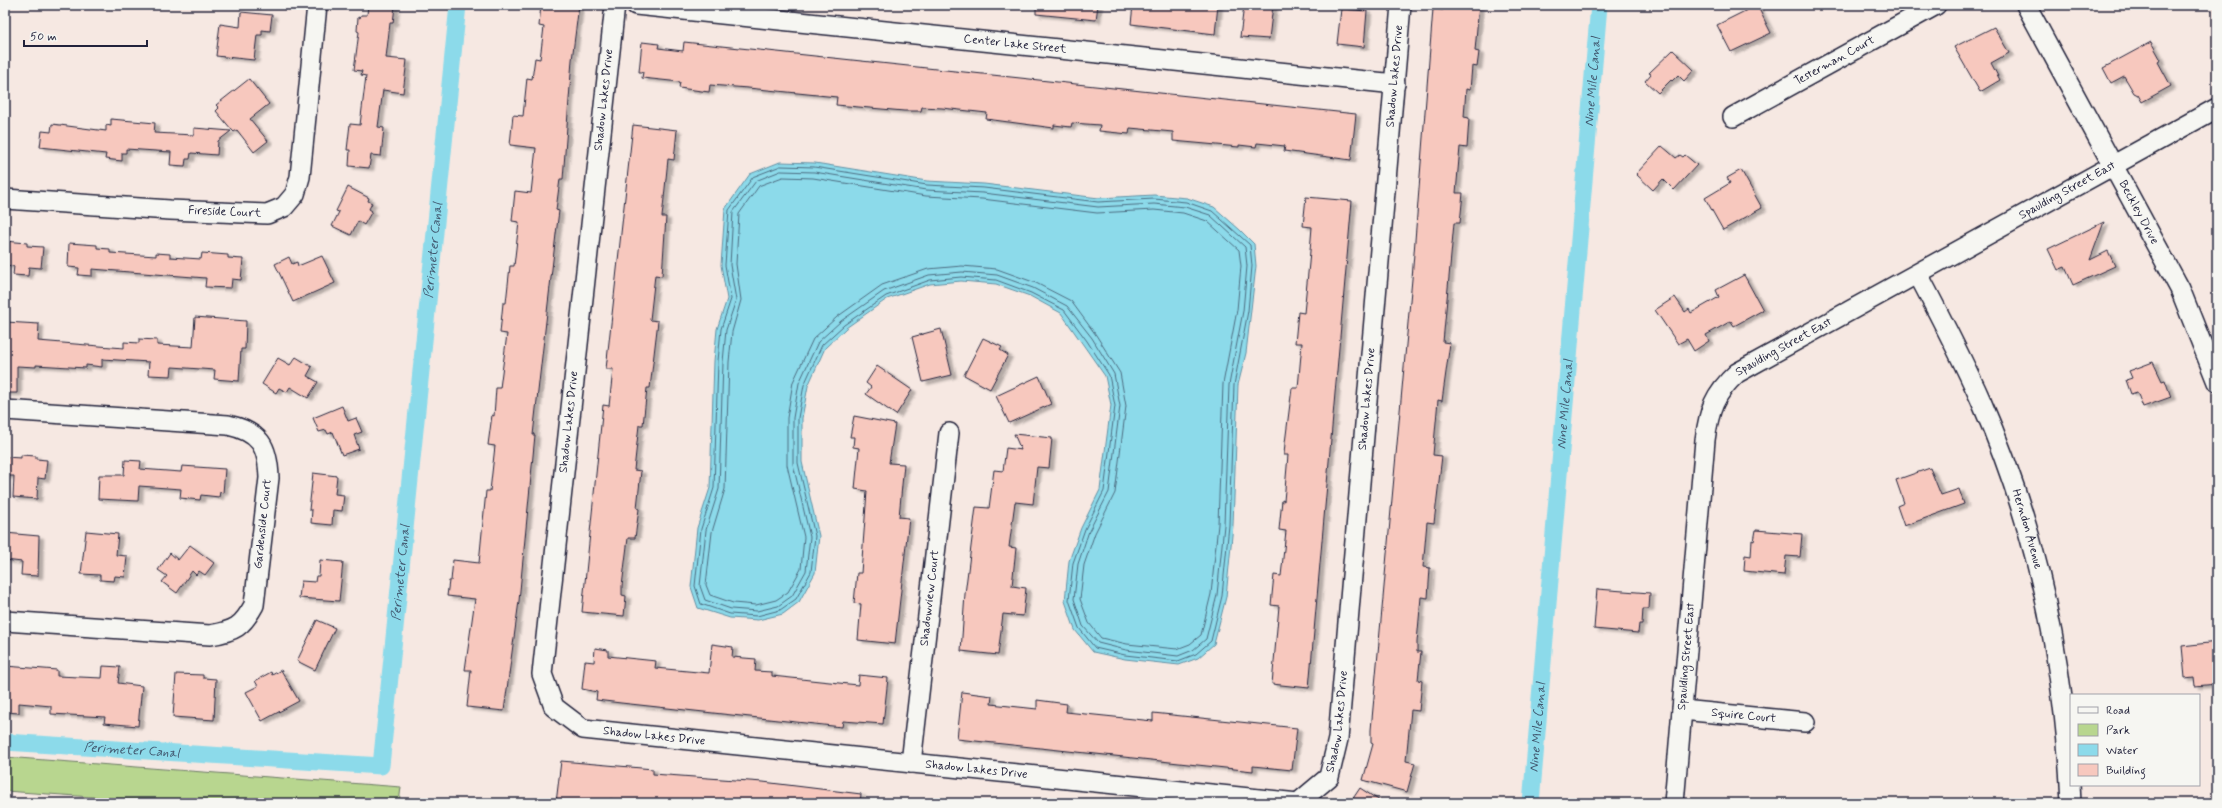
<svg xmlns="http://www.w3.org/2000/svg" width="2222" height="808" viewBox="0 0 2222 808" font-family="Mynerve,sans-serif">
  <style>
    .green { fill: #b8d68f; stroke: #6d7c65 }
    .water { fill: #8cdaea; stroke: #6290a4 }
    .lines { fill: none; stroke-linecap: round; stroke-linejoin: round }
    .shore { stroke: #4c6c81; stroke-width: 1 }
    .canal { stroke: #8cdaea; stroke-width: 17 }
    .building { fill: #f7c8be; stroke: #22223b; filter: url(#shadow) }
    .minor-casing { stroke: #22223b; stroke-width: 22 }
    .minor { stroke: #f6f6f2; stroke-width: 19 }
    .labels { text-anchor: middle; dominant-baseline: central; stroke-width: 3; stroke-linejoin: round; paint-order: stroke }
    .street-label { font-size: 12px; fill: #22223b; stroke: #f6f6f2 }
    .water-label { font-size: 13px; font-style: italic; fill: #425970; stroke: #f6f6f2 }
  </style>
  <defs>
    <filter id="shadow"><feDropShadow dx="4.5" dy="2.5" stdDeviation="1" flood-color="#0004"/></filter>
  </defs>
  <rect width="100%" height="100%" fill="#f6e8e2"/>
  <filter id="ink" filterUnits="userSpaceOnUse"><feTurbulence type="fractalNoise" baseFrequency=".025" numOctaves="2"/><feDisplacementMap in="SourceGraphic" scale="8" xChannelSelector="R" yChannelSelector="G"/><feConvolveMatrix kernelMatrix="1 2 1 2 8 2 1 2 1" color-interpolation-filters="sRGB"/></filter>
  <g filter="url(#ink)">
    <path class="green" d="M5,757L401,787L399,803H178L5,791Z"/>
    <path class="water" d="M780,162L815,163L927,181L984,184L1099,198L1154,195L1187,198L1214,207L1240,230L1254,244L1256,266L1246,353L1238,385L1233,525L1226,597L1214,644L1198,658L1179,665L1125,659L1093,652L1075,630L1065,601L1069,561L1081,528L1100,490L1111,405L1105,376L1061,313L1030,296L996,284L961,281L930,284L887,299L846,328L825,348L808,386L802,418V462L819,536L815,573L799,602L783,614L758,620L730,618L698,608L691,587L697,528L710,488L714,361L717,329L727,299L721,265L725,209L750,174Z"/>
    <g class="lines">
      <g class="shore">
        <path d="M781,166L814,167L927,185L984,188L1098,202L1154,199L1186,202L1212,211L1250,245L1252,266L1248,311L1234,385L1229,525L1222,596L1211,641L1196,654L1178,661L1125,655L1095,648L1079,628L1069,600L1073,563L1085,529L1104,491L1115,406L1109,375L1087,341L1064,310L1031,293L996,280L961,277L930,280L886,296L844,325L822,345L804,385L798,418V463L815,536L811,572L796,599L780,610L757,616L730,614L701,604L695,586L701,529L714,488L718,361L721,329L731,299L725,265L729,210L753,177Z"/>
        <path d="M781,171L814,172L926,190L983,193L1098,207L1154,204L1185,207L1210,215L1245,247L1247,266L1243,311L1229,385L1224,525L1217,595L1206,639L1193,650L1178,656L1126,650L1098,643L1083,626L1074,599L1078,564L1089,531L1109,492L1120,406L1114,374L1092,338L1067,306L1033,288L997,275L962,272L929,275L884,291L841,321L818,342L799,383L793,418V464L810,537L806,571L792,596L778,606L757,611L731,609L705,600L700,586L706,530L719,489L723,362L726,330L736,300L730,265L733,212L756,181Z"/>
        <path d="M783,177L813,178L926,196L982,199L1097,213L1154,210L1183,213L1207,221L1239,250L1241,266L1237,310L1223,384L1218,524L1211,594L1201,635L1190,644L1177,649L1127,644L1101,638L1089,623L1080,599L1084,565L1095,533L1115,493L1126,406L1120,373L1096,335L1071,301L1036,283L997,269L962,266L928,269L882,285L837,317L813,339L793,382L787,418V465L804,537L801,569L788,592L776,600L756,605L733,603L710,595L706,585L712,532L725,489L729,362L732,332L741,300L736,264L739,214L759,186Z"/>
      </g>
      <g class="canal">
        <path id="s1" d="M5,742L381,766L458,5"/>
        <path id="s2" d="M1531,803L1599,5"/>
      </g>
    </g>
    <g class="building">
      <path d="M368,5L395,6L393,23H390L386,58L407,60L403,93L383,90L378,127L384,128L381,156L371,155L369,168L349,166L350,150H347L350,124L360,125L366,76L361,75L362,71L354,70L359,32L357,31L358,17L360,18L361,15H367Z"/>
      <path d="M541,5H579L572,60L563,179H560L556,210L559,211L556,234L533,435H535L519,601L504,711L467,707L471,670H465L475,599L447,596L449,581H451L453,560L479,563L486,491H490L495,446L488,445L492,415L494,416L496,388H500L507,334L500,333L503,303H506L510,266H514L519,222L512,221L515,191L531,193L536,148L510,145L513,115L523,116L527,78L532,79L535,58L540,59L544,27L539,26Z"/>
      <path d="M1036,5H1098L1096,20L1036,14Z"/>
      <path d="M1133,5H1218L1215,34L1131,24Z"/>
      <path d="M1244,5H1273L1269,39L1240,37Z"/>
      <path d="M1444,5H1479L1475,51L1479,52L1477,67L1472,66L1470,90L1466,89L1464,117L1469,118L1467,148L1460,147L1456,193H1463L1460,223H1454L1443,342L1450,343L1442,401L1438,400L1433,455L1442,456L1434,523L1427,522L1423,567L1430,568L1428,598L1421,597L1417,642V652H1421L1418,680L1422,681L1419,711L1411,710L1406,761L1415,763L1407,792L1363,780L1373,744L1371,743V730L1412,279L1433,9L1443,10Z"/>
      <path d="M1757,5L1771,33L1731,52L1717,25Z"/>
      <path d="M1341,9L1367,11L1364,47L1337,44Z"/>
      <path d="M241,12L272,15L270,31L262,30V35H257L254,60L216,56L220,24L240,27Z"/>
      <path d="M1994,27L2009,53L1991,63L2000,80L1980,92L1954,47Z"/>
      <path d="M642,42L659,44L658,48L683,51L684,42L1356,114L1351,160L1284,151L1285,146L1257,143L1256,147L1239,145V147L1173,141V132L1130,128L1129,134L1099,131L1100,125L1072,123L1071,127L1054,125V128L986,119L987,113L942,108L922,107L921,111H904L836,105L837,97L748,88L710,85L709,92L679,88L680,82L642,78L643,72H639Z"/>
      <path d="M2151,42L2161,60L2158,62L2171,86L2142,102L2138,95L2134,93L2124,76L2111,83L2103,68Z"/>
      <path d="M1673,50L1694,70L1684,81L1678,75L1672,81L1671,80L1658,93L1645,81L1651,74L1649,73Z"/>
      <path d="M249,79L269,104L250,119L268,141L254,152L237,130L234,132L232,130L216,111L219,108L216,105Z"/>
      <path d="M111,119L155,123L154,133L194,135V128L231,131L218,141L217,155L191,153L190,159H186L185,166L170,165L171,152L126,149V153H122V161L105,159L106,154L40,147L42,131L51,132L52,124L106,131V125L111,126Z"/>
      <path d="M633,125L677,130L674,160L668,159L663,208L662,217H666L662,276L655,275L650,320L658,321L650,388H647L643,425H639L634,470L641,471L637,508L639,509L635,538H628L622,586V595L626,596L624,616L582,612L603,405L609,406L613,369H606Z"/>
      <path d="M1662,146L1676,158L1680,155L1683,157L1685,155L1697,165L1674,190L1663,179L1653,190L1636,174Z"/>
      <path d="M1741,170L1762,208L1723,230L1705,198L1730,183L1727,178Z"/>
      <path d="M348,187L369,198L368,201L372,203L369,209L372,211L364,225L358,221L351,235L332,226L339,212L336,211Z"/>
      <path d="M1306,197L1352,201L1309,688L1272,684L1279,606L1271,605L1274,575L1281,576L1286,531L1279,530L1282,500L1284,501L1288,455H1284L1285,443L1292,388H1298L1302,343H1295L1296,333L1298,312L1304,313L1309,263L1312,227L1303,226Z"/>
      <path d="M2104,222L2090,260L2108,251L2115,266L2073,285L2065,267L2058,270L2048,249Z"/>
      <path d="M5,241L27,243V246L43,247L41,268L29,267L28,276L13,275L14,266L5,265Z"/>
      <path d="M69,243L97,245V248L110,249V253L156,256V253L170,254V257L201,259L202,253L228,255V258L243,259L241,280L232,279L231,288L205,287L206,278L92,269V276L78,275L79,268L68,267Z"/>
      <path d="M322,256L335,283L293,302L275,264L289,257L292,264L297,262L298,266Z"/>
      <path d="M1744,275L1763,310L1734,326L1731,321L1706,335L1709,341L1694,351L1687,339L1678,344L1655,310L1675,297L1685,312L1689,309L1691,313L1719,297L1716,290Z"/>
      <path d="M195,317L246,321L245,349H241L239,381L214,379L215,370L172,367L171,376L148,375L149,362L102,359V367L86,365V368L36,365V367L17,366V393H5V322L39,324L38,341L124,348V342L139,343V339L157,340V345L193,347Z"/>
      <path d="M941,329L952,375L923,382L912,337Z"/>
      <path d="M983,338L1002,347L1000,350L1008,355L990,389L964,375Z"/>
      <path d="M296,357L312,367L307,376L318,382L308,398L290,387L287,392L279,388L276,393L262,384L278,358L290,365Z"/>
      <path d="M2153,362L2162,381L2165,380L2171,397L2143,407L2137,392L2131,394L2126,380L2132,378L2129,371Z"/>
      <path d="M877,366L912,390L896,415L866,394L871,387L866,383Z"/>
      <path d="M1039,376L1051,404L1009,423L996,396Z"/>
      <path d="M342,406L348,421L356,418L362,432L354,435L359,449L342,455L333,432L328,434L326,430L319,432L313,418Z"/>
      <path d="M854,416L895,424L889,463L904,464L899,517L909,518L895,644L858,640L861,604L854,603L857,573H861L867,491L855,489L859,448L853,447L854,437H850Z"/>
      <path d="M1014,434L1052,438L1049,468L1037,467L1033,504L1015,502L1009,547L1016,548L1012,586L1026,588L1023,616L1003,614L998,655L961,651L965,594L976,507L989,508L994,470L1003,471L1006,448L1021,450Z"/>
      <path d="M21,455L36,456V459L47,460L45,479L38,478L37,499L13,497L14,476H5V457L21,458Z"/>
      <path d="M125,460L141,461L140,469L181,472L182,466L225,469L223,493L220,492L219,497L201,495L200,500L180,498L181,489L139,486L138,501L98,499L99,475H124Z"/>
      <path d="M1930,468L1941,495L1959,489L1964,504L1904,526L1897,506L1904,503L1896,480Z"/>
      <path d="M313,473L337,476L335,494L344,495L342,511L333,510L332,525L311,523L312,510H309Z"/>
      <path d="M1756,530L1802,534L1800,557L1786,556L1784,575L1744,571L1745,555L1751,556L1752,540L1754,541Z"/>
      <path d="M86,531L118,534L116,555L127,556L125,577L115,576L114,581L100,580V575L81,574Z"/>
      <path d="M5,533L39,536L38,576L21,575L22,562L5,560Z"/>
      <path d="M190,545L214,563L205,575L199,571L196,575L192,571L177,593L162,582L167,576L158,570L170,553L178,560Z"/>
      <path d="M320,560L343,562L339,601L299,598L301,581L315,582L316,576H319Z"/>
      <path d="M1597,589L1650,593L1649,609H1643L1642,624H1639L1638,633L1594,629Z"/>
      <path d="M317,620L335,628L315,670L297,661Z"/>
      <path d="M2217,642V684L2195,686L2194,677L2185,678L2182,646Z"/>
      <path d="M712,644L733,647L732,657L756,659L755,671L772,672V676L858,685L859,675L888,678L883,724L843,721L842,727L621,703L596,700L597,692L582,689L585,661L594,662L595,648L608,650V656L656,661L655,668L709,673Z"/>
      <path d="M5,666L57,670V676L102,678L103,666L120,667L118,683L142,686L138,726L104,723L105,717L51,714V706L19,703V713L5,712Z"/>
      <path d="M281,670L299,701L262,721L246,692L258,686L255,681L271,672L272,675Z"/>
      <path d="M176,674L203,675V678L216,679L214,720L173,717Z"/>
      <path d="M962,692L992,696L991,704L1037,709V700L1067,704L1066,712L1153,721V713L1297,728L1292,770L1253,766V771L957,739Z"/>
      <path d="M561,761L653,769V774L763,782L861,794L860,803H637L610,799L609,803H556Z"/>
      <path d="M1360,788L1383,803H1350Z"/>
    </g>
    <g class="lines">
      <g class="minor-casing">
        <g id="minor">
          <path id="s3" d="M615,5L542,674L554,707L583,729L1298,803L1329,777L1338,739L1401,5"/>
          <path id="s4" d="M636,5L1395,84"/>
          <path id="s5" d="M2026,5L2180,289L2217,382"/>
          <path id="s6" d="M1733,117L1936,5"/>
          <path id="s7" d="M5,199L170,210L267,214L284,207L295,194L300,177L317,5"/>
          <path id="s8" d="M1918,274C1940,316 1962,358 1981,401C2037,528 2065,665 2071,803"/>
          <path d="M5,410L228,425C260,432 268,446 269,478L254,605C242,627 235,631 210,635L5,621"/>
          <path id="s9" d="M1682,710L1805,722"/>
          <path id="s10" d="M911,763L949,433"/>
          <path id="s11" d="M1674,803L1705,440C1709,410 1714,394 1737,373L2217,108"/>
        </g>
      </g>
      <use href="#minor" class="minor"/>
    </g>
  </g>
  <g class="labels">
    <g class="street-label">
      <text stroke="none"><textPath href="#s4" startOffset="381">Center Lake Street</textPath></text>
      <text stroke="none"><textPath href="#s6" startOffset="116">Testerman Court</textPath></text>
      <text stroke="none"><textPath href="#s3" startOffset="2208">Shadow Lakes Drive</textPath></text>
      <text transform="translate(604 100) rotate(-84)">Shadow Lakes Drive</text>
      <text stroke="none"><textPath href="#s11" startOffset="818">Spaulding Street East</textPath></text>
      <text stroke="none"><textPath href="#s5" startOffset="236">Beckley Drive</textPath></text>
      <text stroke="none"><textPath href="#s7" startOffset="220">Fireside Court</textPath></text>
      <text stroke="none"><textPath href="#s11" startOffset="494">Spaulding Street East</textPath></text>
      <text stroke="none"><textPath href="#s3" startOffset="1884">Shadow Lakes Drive</textPath></text>
      <text transform="translate(569 422) rotate(-84)">Shadow Lakes Drive</text>
      <text transform="translate(263 524) rotate(-84)">Gardenside Court</text>
      <text stroke="none"><textPath href="#s8" startOffset="278">Herndon Avenue</textPath></text>
      <text stroke="none"><textPath href="#s10" startOffset="166">Shadowview Court</textPath></text>
      <text stroke="none"><textPath href="#s11" startOffset="147">Spaulding Street East</textPath></text>
      <text stroke="none"><textPath href="#s9" startOffset="62">Squire Court</textPath></text>
      <text stroke="none"><textPath href="#s3" startOffset="1560">Shadow Lakes Drive</textPath></text>
      <text stroke="none"><textPath href="#s3" startOffset="816">Shadow Lakes Drive</textPath></text>
      <text stroke="none"><textPath href="#s3" startOffset="1140">Shadow Lakes Drive</textPath></text>
    </g>
    <g class="water-label">
      <text stroke="none"><textPath href="#s2" startOffset="724">Nine Mile Canal</textPath></text>
      <text stroke="none"><textPath href="#s1" startOffset="895">Perimeter Canal</textPath></text>
      <text stroke="none"><textPath href="#s2" startOffset="400">Nine Mile Canal</textPath></text>
      <text stroke="none"><textPath href="#s1" startOffset="571">Perimeter Canal</textPath></text>
      <text stroke="none"><textPath href="#s2" startOffset="76">Nine Mile Canal</textPath></text>
      <text stroke="none"><textPath href="#s1" startOffset="127">Perimeter Canal</textPath></text>
    </g>
  </g>
  <rect width="2222" height="808" fill="none" stroke="#f6f6f2" stroke-width="20"/>
  <rect x="10" y="10" width="2202" height="788" fill="none" stroke="#22223b" stroke-width="1.5" filter="url(#ink)"/>
  <rect x="2070" y="694" width="130" height="92" fill="#f6f6f2" stroke="#a1a1a9"/>
  <rect x="2078" y="707" width="20" height="6" fill="#f6f6f2" stroke="#a1a1a9"/>
  <text x="2106" y="714" font-size="12" fill="#22223b">Road</text>
  <rect x="2078" y="724" width="20" height="12" fill="#b8d68f" stroke="#a1a1a9"/>
  <text x="2106" y="734" font-size="12" fill="#22223b">Park</text>
  <rect x="2078" y="744" width="20" height="12" fill="#8cdaea" stroke="#a1a1a9"/>
  <text x="2106" y="754" font-size="12" fill="#22223b">Water</text>
  <rect x="2078" y="764" width="20" height="12" fill="#f7c8be" stroke="#a1a1a9"/>
  <text x="2106" y="774" font-size="12" fill="#22223b">Building</text>
  <path d="M24 40v6h123v-6" fill="none" stroke="#22223b" stroke-width="2"/>
  <text x="30" y="40" font-size="12" fill="#22223b" stroke="#f6f6f2" stroke-width="3" paint-order="stroke">50 m</text>
</svg>
